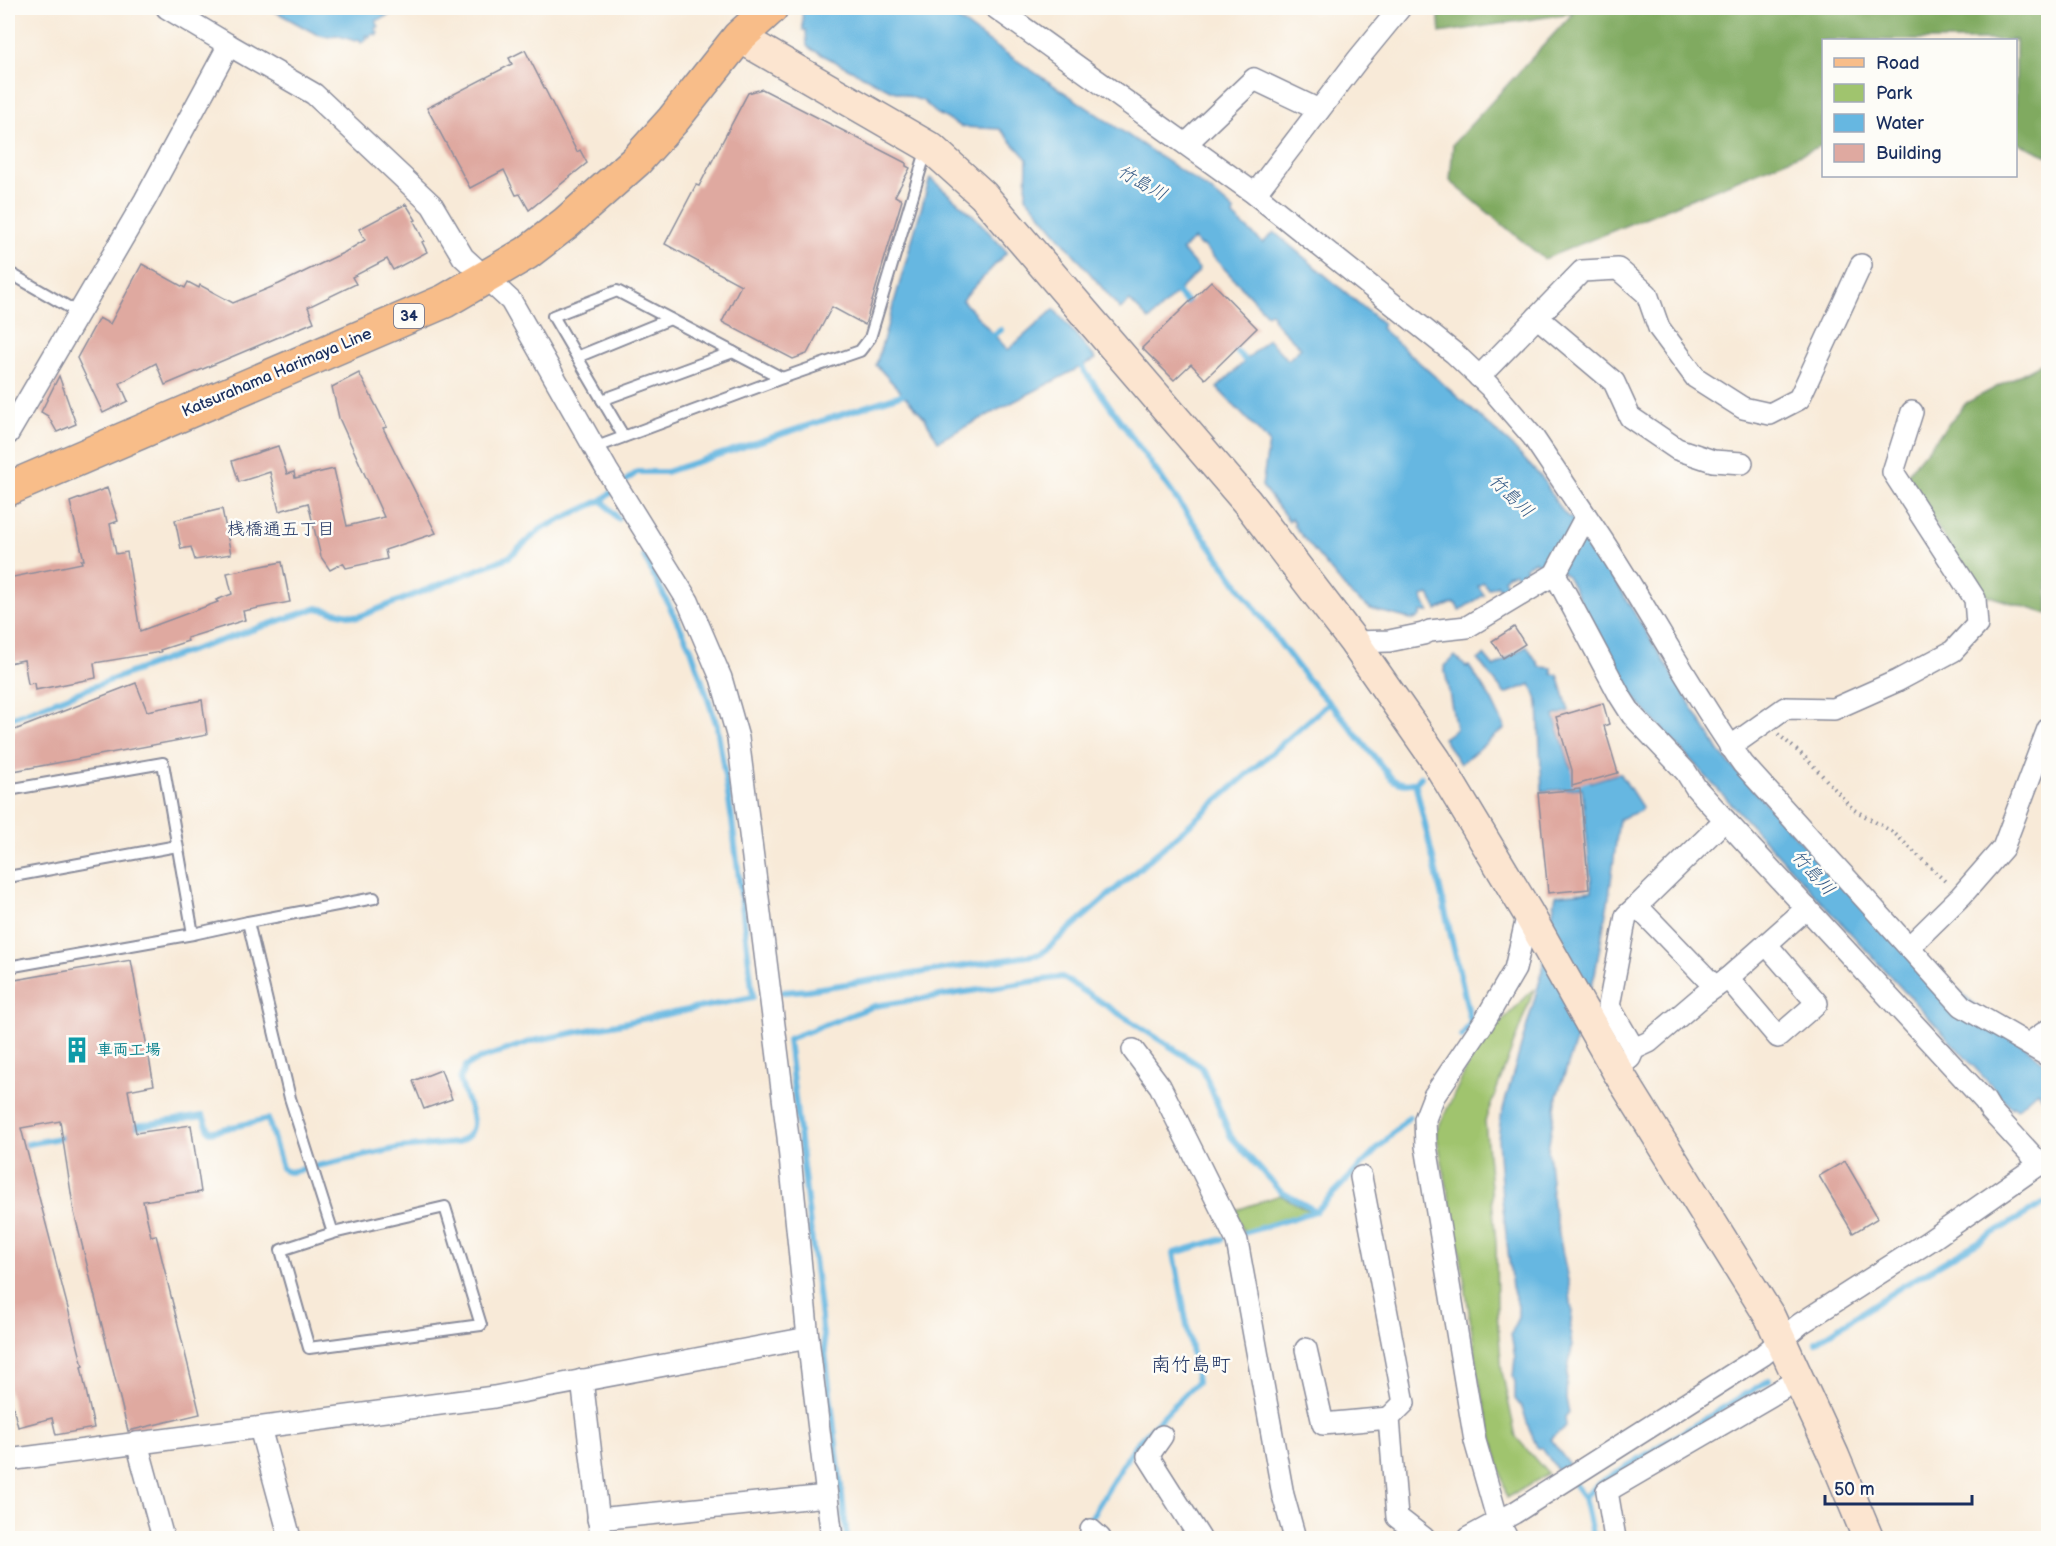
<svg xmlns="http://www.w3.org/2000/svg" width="2056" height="1546" viewBox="0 0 2056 1546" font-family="'Balsamiq Sans','Klee One',sans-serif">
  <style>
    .green { fill: #a0c46e; stroke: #5e7a66; stroke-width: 1.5 }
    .forest { fill: #80aa61; stroke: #4e6c60; stroke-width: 1.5 }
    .water { fill: #66b7e1; stroke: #4073a0; stroke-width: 1.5 }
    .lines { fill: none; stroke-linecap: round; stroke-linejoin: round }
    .stream { stroke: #66b7e1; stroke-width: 6 }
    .building { fill: #dfa9a0 }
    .lane-casing { stroke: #8a8c9b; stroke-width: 14 }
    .street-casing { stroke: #8a8c9b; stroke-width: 24 }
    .secondary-casing { stroke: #8a8c9b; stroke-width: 33 }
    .primary-casing { stroke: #8a8c9b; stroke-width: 36 }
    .path { stroke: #8a8c9b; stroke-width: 4; stroke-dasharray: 1.5 4.5; stroke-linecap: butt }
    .lane { stroke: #fff; stroke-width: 10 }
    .street { stroke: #fff; stroke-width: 21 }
    .secondary { stroke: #fce5d0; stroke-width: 30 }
    .primary { stroke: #f8bd89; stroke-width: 33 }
    .labels { text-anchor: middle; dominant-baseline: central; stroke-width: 5; stroke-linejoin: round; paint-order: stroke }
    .shield { fill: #fdfcf7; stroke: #5f6c8c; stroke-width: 1.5 }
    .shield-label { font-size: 15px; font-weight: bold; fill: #1b2f5e }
    .street-label { font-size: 16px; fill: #1b2f5e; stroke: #fdfcf7 }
    .culture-label { font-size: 16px; font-weight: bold; fill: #0d838f; stroke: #fdfcf7; text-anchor: start }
    .water-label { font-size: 18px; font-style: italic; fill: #325885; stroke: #fdfcf7 }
    .neighbourhood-label { font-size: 18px; fill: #1b2f5e; stroke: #fdfcf7 }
    .quarter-label { font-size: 20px; fill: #1b2f5e; stroke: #fdfcf7 }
  </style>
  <rect width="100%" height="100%" fill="#fdfcf7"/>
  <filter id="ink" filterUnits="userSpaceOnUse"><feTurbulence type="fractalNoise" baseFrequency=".0167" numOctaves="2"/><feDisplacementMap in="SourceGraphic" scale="12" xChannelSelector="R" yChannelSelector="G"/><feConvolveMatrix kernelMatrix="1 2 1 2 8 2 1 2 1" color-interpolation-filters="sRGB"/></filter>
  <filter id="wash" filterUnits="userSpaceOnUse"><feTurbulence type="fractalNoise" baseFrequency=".008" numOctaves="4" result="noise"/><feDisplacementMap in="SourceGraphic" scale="24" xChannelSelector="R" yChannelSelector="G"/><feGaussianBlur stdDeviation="1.35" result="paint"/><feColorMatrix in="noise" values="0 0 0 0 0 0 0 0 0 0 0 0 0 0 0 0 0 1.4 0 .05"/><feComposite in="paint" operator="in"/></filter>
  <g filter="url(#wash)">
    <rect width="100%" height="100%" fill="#f8ead8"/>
    <g class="green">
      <path d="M1534,989L1485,1121L1496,1243L1497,1312L1502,1372L1516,1437L1548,1474L1507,1498L1480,1386L1460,1251L1436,1132L1478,1045Z"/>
      <path d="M1280,1195L1310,1211L1244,1232L1234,1211Z"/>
    </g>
    <g class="forest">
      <path d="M1438,8H2048V156L2016,142V40H1824L1823,145L1544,259L1450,181L1453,144L1573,13L1440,33Z"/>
      <path d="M2048,360V614L1979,593L1905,476L1966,403Z"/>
    </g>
    <g class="water">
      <path d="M269,8H395L397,11L376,21L379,27L375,28L378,33L376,35L374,33L369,38L368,35L365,36L367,39L361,43L359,39L355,41L336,35L329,37L316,34Z"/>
      <path d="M802,8H943L982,37L1211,191L1234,211L1233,216L1263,243L1274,232L1383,324L1381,328L1510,444L1543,479L1559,507L1568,517H1571L1587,535L1720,753L1798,839L1879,924L2045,1063V1067L2048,1069V1105L2037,1091L2017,1109L2014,1106L2012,1108L1640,705L1629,689L1567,576L1544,558L1542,559L1548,565L1544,569L1535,561L1525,567L1531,576L1529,578L1527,575L1521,578L1522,582L1515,573L1507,575L1504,579L1508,586L1501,590L1497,585L1488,589L1483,582L1478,586L1484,595L1460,610L1456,604L1453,603L1437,610L1429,595L1422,597L1429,612H1421V615L1416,619L1414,618V620L1371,609L1351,595L1293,525L1295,523L1291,518L1289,521L1262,486L1269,442L1217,388L1268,339L1288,360L1301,348L1273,320V315L1270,312L1267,314L1202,245L1200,246L1194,239L1182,250L1199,269L1198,272L1149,320L1130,301L1120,309L1026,197L1027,159L1000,129L962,127L936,113L923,101L890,90L811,49L807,46L806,30H803Z"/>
      <path d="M930,178L974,216L1007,252L962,300L1008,350L1054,309L1096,359L938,441L924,417L876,365Z"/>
      <path d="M1527,646L1540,667L1552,668V674L1558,675L1569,711L1554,716L1571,768L1585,764L1591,782L1620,773L1642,807L1640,811L1619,819L1609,897L1595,974L1576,1041L1557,1096L1548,1149L1553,1204L1569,1285L1572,1311L1570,1331L1572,1347L1567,1375L1566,1400L1569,1412L1565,1417L1566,1426L1550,1439L1569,1464L1559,1472L1541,1447L1538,1449L1529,1429L1523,1409L1515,1399V1382L1513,1377L1515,1358L1511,1334L1518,1317V1306L1512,1287L1502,1198L1498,1139L1501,1116L1540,980L1556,895L1592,891L1582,788L1542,791L1538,703L1531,684L1505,694L1478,660L1484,655L1494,667Z"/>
      <path d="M1455,656L1466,667L1469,666L1491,699L1505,728L1460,764L1443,738L1456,729L1444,666Z"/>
    </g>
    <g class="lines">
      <g class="stream">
        <path d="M1171,287L1192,307"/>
        <path d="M989,338L1001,330"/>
        <path d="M1229,344L1249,364"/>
        <path d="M1075,361L1081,366L1282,646L1308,680L1343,718L1392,779C1400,785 1415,786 1421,777"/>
        <path d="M602,500L618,519"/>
        <path d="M8,719L172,657L317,608L358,617L509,557L541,529L602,500L637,472H666L910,392"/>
        <path d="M1415,782L1471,1022L1462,1036"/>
        <path d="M783,992L807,990L1041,954L1329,703"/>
        <path d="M129,1127L203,1116L210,1132L268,1119L282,1168L285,1171L290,1172L399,1148L455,1143C490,1132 464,1102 460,1079L466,1066L477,1060L532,1041L753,997L732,820L717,726L691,649L644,556"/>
        <path d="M8,1148L69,1136"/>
        <path d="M1244,1233L1316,1211L1409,1117"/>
        <path d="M1816,1342L1901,1287L2048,1201"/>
        <path d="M1572,1481L1584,1497L1593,1538"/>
        <path d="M1584,1497L1598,1484L1769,1380"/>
        <path d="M847,1538L788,1039L874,1006L1062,977L1202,1067L1231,1137L1280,1191L1316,1211"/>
        <path d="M1073,1538L1090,1519L1135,1445L1197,1382L1174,1253L1223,1239"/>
      </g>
    </g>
    <g id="blocks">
      <g class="building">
        <path d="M525,50L577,152L580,150L587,163L529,210L520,194L516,195L504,170L470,188L427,108L512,64L509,58Z"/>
        <path d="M762,89L906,163V166L910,168L895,196L902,200L865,325L832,307L807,354L793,359L722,322L741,285L665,244L696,185L699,186L748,93Z"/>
        <path d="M406,204L416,220L414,221L424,241L422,242L427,252L393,270L387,259L352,277L356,284L308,307L314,322L165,385L156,363L120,383L128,401L103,413L77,358L99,318L110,324L142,264L185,288L188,282L199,288L200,285L233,303L279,284L345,252L365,240L359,229Z"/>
        <path d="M1211,281L1257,328L1205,379L1191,364L1174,380L1142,348Z"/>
        <path d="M359,373L387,427L383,428L436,533L385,550L387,559L346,568L343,563L330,570L321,557L308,503L279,511L270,472L239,482L232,461L278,446L287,474L294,472L295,478L334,469L347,526L384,517L339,418L332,387Z"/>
        <path d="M59,376L76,424L57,432L48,416L41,412Z"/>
        <path d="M107,488L118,521L110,524L116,554L127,552L140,631L218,602L216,600L232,594L227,573L282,562L290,602L243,611L245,620L187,638L188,641L160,650L161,652L94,663L96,678L35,690L34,683L28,684L24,660L8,663V578L82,563L81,560H84L70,502Z"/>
        <path d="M222,509L231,554L195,560L191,547L181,549L175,520Z"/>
        <path d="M1514,627L1525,644L1503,658L1492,641Z"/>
        <path d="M136,683L147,711L202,700L207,735L8,772V737L14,736L12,731Z"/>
        <path d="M1603,703L1609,724L1604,726L1618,773L1572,786V770L1556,717Z"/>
        <path d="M1580,789L1589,889L1548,893L1538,793Z"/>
        <path d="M131,960L154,1085L128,1090L136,1133L191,1125L201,1192L143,1201L151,1236L156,1235L200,1414L128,1431L74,1212L60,1121L21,1128L83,1366L81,1367L94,1428L56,1435L52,1418L18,1427L8,1387V1000H11L9,985L15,984V980Z"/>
        <path d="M441,1070L452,1099L424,1109L413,1081Z"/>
        <path d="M1845,1161L1878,1218L1853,1233L1819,1176Z"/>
      </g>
    </g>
  </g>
  <g filter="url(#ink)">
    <use href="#blocks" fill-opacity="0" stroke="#8a8c9b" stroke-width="1.5"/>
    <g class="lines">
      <g class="lane-casing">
        <g id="lane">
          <path d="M8,272L79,313"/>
          <path d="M577,357L670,319"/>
          <path d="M782,378L860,351L870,338L927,148"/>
          <path d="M602,400L733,352"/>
          <path d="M594,448L782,378L617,291L553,316L624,437"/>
          <path d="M8,790L163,763L193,934L248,922L290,1098L333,1233"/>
          <path d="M8,877L177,846"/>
          <path d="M248,922L374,898"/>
          <path d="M8,967L193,934"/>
          <path d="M445,1207L481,1325L309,1348L281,1250L333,1233Z"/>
        </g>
      </g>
      <g class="street-casing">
        <g id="street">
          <path d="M167,8L229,45"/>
          <path d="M996,8L1255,194L1454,353L1489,386L1533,437L1586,516"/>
          <path d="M1186,144L1254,79L1319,110"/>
          <path d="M1255,194L1359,58L1400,8"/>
          <path d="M1537,317L1614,382L1630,417L1677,449L1713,461L1742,463"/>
          <path d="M1479,377L1582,271L1618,269L1647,294L1659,328L1696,378L1743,408L1770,414L1799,399L1861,265"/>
          <path d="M8,434L145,200L229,45L314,94L432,205L463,257L511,301L607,470L688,601L721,678L738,738L788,1137L808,1338L832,1538"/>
          <path d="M1555,574L1620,696L1632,715L1686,772L1696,788L1725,820L1985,1101L1991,1111L2040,1164L2048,1166"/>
          <path d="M1354,642L1389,641L1423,634L1430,631L1467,627L1555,574L1586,516C1642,596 1686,684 1743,764L1962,1006L2048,1056"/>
          <path d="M1730,747L1785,708L1834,709L1897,681L1953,651L1977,625L1975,599L1893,472L1912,412"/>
          <path d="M1909,947L1961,896L2003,848L2048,729"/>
          <path d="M1728,978L1778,1037L1817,1003L1767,945"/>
          <path d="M1715,987L1637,906L1725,820"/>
          <path d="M2028,1044L2048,1030"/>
          <path d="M1634,1049L1609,1006L1626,916L1637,906"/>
          <path d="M1133,1050L1160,1086L1237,1241L1283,1495L1295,1538"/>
          <path d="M1616,1069L1630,1058L1634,1049L1649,1042L1704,995L1728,978L1807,908"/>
          <path d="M1361,1177L1404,1403L1389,1418L1397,1517L1424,1538"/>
          <path d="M1306,1349L1323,1424L1389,1418"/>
          <path d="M582,1380L601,1538"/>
          <path d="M260,1428L290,1538"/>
          <path d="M1162,1436L1148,1456L1200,1538"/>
          <path d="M137,1443L163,1538"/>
          <path d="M8,1460L494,1397L808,1338"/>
          <path d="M598,1519L827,1496"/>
          <path d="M1091,1530L1100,1538"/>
          <path d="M1468,1538L1514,1513L1763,1355L1800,1324L1928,1242L2040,1164"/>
          <path d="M1507,1538L1498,1521L1475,1441L1426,1146L1425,1119L1434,1096L1484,1022L1515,969L1528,913"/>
          <path d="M1615,1538L1607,1491L1799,1379"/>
        </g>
      </g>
      <g class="secondary-casing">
        <path id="secondary" d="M739,37L931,148L983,195L1247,502L1354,642L1436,760L1528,913L1616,1069L1770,1317L1834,1456L1868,1538"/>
      </g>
      <g class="primary-casing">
        <path id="primary" d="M8,489L445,301L527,253L566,223L636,161L673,120L739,37L771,8"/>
      </g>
      <path class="path" d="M1778,734L1807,759L1853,809L1894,833L1947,883"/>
      <use href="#lane" class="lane"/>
      <use href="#street" class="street"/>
      <use href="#secondary" class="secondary"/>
      <use href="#primary" class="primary"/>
    </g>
  </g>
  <defs>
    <g id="building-bare" transform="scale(2.07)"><path d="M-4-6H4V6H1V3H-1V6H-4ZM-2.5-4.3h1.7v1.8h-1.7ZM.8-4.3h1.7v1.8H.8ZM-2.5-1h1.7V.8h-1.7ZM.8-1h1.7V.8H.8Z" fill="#0f9aa8" stroke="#fdfcf7" stroke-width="2.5" paint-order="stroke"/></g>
  </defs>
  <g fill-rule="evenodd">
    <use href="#building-bare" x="77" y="1050"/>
  </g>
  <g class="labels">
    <rect class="shield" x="394" y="304" width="30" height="24" rx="4.5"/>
    <g class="shield-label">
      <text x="409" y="316">34</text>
    </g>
    <g class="street-label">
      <text transform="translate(277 373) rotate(-23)">Katsurahama Harimaya Line</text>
    </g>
    <g class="culture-label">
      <text x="97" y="1050">車両工場</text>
    </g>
    <g class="water-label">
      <text transform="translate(1142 183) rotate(29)">竹島川</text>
      <text transform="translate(1511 496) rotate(43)">竹島川</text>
      <text transform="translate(1813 873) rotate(48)">竹島川</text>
    </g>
    <g class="neighbourhood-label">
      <text x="281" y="529">桟橋通五丁目</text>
    </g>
    <g class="quarter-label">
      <text x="1191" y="1365">南竹島町</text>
    </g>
  </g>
  <rect width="2056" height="1546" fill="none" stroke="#fdfcf7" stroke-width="30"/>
  <rect x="1822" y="39" width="195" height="138" fill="#fdfcf7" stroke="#a3aaba" stroke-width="1.5"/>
  <rect x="1834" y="58" width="30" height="9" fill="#f8bd89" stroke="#a3aaba" stroke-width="1.5"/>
  <text x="1876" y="69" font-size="18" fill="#1b2f5e">Road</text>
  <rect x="1834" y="84" width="30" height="18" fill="#a0c46e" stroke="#a3aaba" stroke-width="1.5"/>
  <text x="1876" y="99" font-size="18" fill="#1b2f5e">Park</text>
  <rect x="1834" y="114" width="30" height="18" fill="#66b7e1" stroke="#a3aaba" stroke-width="1.5"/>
  <text x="1876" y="129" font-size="18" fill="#1b2f5e">Water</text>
  <rect x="1834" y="144" width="30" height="18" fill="#dfa9a0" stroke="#a3aaba" stroke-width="1.5"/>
  <text x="1876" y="159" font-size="18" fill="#1b2f5e">Building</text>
  <path d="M1825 1495v9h147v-9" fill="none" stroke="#1b2f5e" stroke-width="3"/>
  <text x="1834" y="1495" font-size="18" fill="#1b2f5e" stroke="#fdfcf7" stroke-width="4.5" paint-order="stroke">50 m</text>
</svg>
